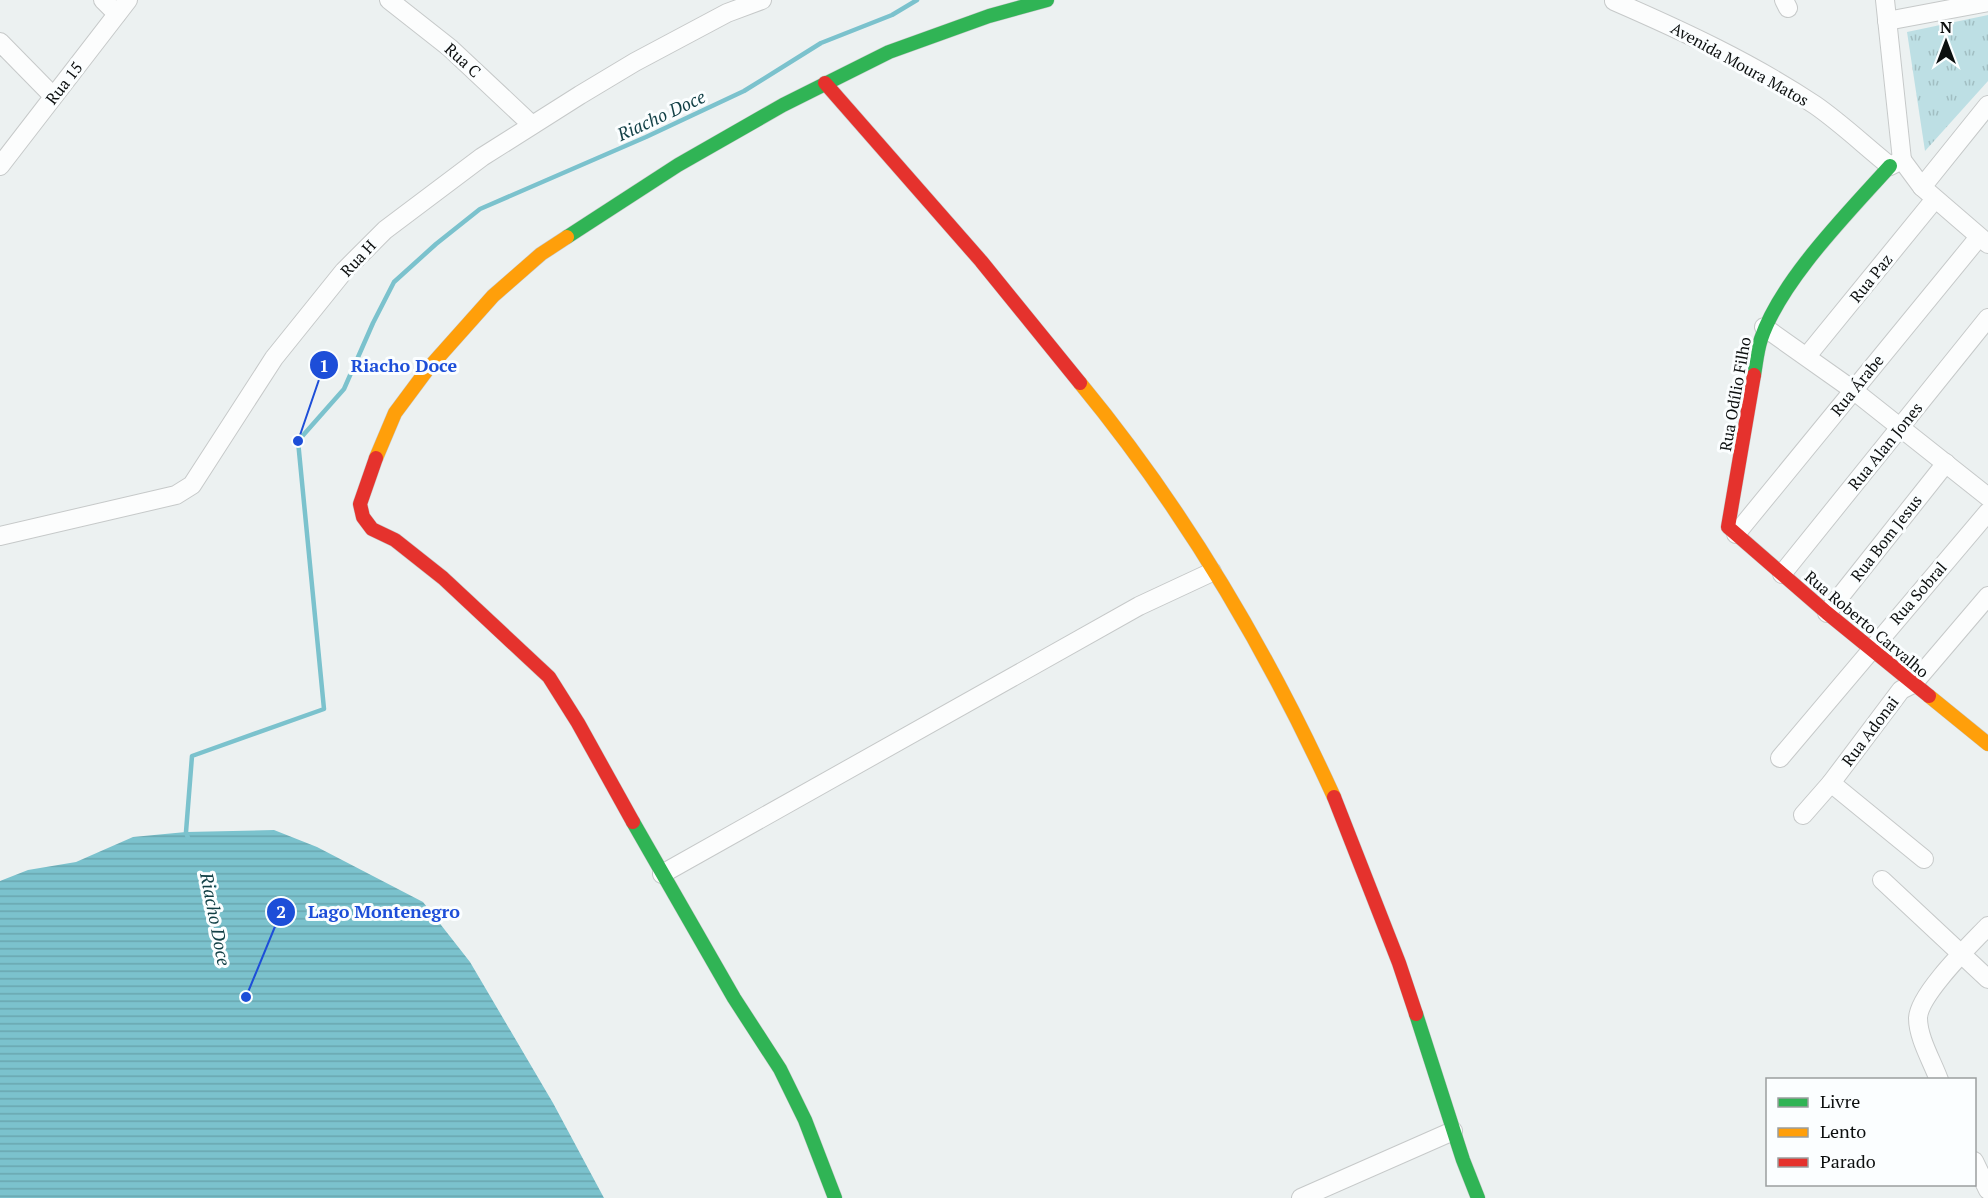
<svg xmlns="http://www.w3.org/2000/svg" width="1988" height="1198" viewBox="0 0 1988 1198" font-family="'PT Serif',serif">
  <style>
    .grass { fill: url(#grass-tufts) }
    .water { fill: url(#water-rules) }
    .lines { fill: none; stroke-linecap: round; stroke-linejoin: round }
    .stream { stroke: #7bc2cd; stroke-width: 4.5 }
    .street-casing { stroke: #c6c9c9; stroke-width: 20 }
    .fast-casing { stroke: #c6c9c9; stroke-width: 15 }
    .slow-casing { stroke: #c6c9c9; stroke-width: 15 }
    .jam-casing { stroke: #c6c9c9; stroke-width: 15 }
    .street { stroke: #fcfdfd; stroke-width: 18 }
    .fast { stroke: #30b455; stroke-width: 14 }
    .slow { stroke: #ff9f0a; stroke-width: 14 }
    .jam { stroke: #e5322d; stroke-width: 14 }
    .labels { text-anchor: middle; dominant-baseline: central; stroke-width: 6; stroke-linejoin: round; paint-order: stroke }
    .street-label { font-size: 16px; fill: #0c0f0f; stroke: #fbfeff }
    .water-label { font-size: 18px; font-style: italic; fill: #113f45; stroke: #fbfeff }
    .leader { fill: none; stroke: #1d4ed8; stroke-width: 2 }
    .callout-dot { fill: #1d4ed8; stroke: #fbfeff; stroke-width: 2 }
    .mark-label { font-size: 18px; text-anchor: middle; font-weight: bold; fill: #fff }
    .callout-label { font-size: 18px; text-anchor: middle; font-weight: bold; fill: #1d4ed8; stroke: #fbfeff; stroke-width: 6; stroke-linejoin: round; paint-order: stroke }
  </style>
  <defs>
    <pattern id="grass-tufts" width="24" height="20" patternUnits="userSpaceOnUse" patternTransform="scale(1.5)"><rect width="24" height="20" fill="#bddfe4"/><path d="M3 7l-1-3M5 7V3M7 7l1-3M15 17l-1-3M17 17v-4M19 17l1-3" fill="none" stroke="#a1bec2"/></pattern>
    <pattern id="water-rules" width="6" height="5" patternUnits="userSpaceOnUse" patternTransform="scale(1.5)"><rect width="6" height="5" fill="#7bc2cd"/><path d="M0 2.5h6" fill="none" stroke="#69a6af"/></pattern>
  </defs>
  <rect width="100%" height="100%" fill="#ecf1f1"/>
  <path class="grass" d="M1988,15V81L1925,151L1907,32Z"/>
  <path class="water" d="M274,830L317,847L423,902L470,962L553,1103L604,1198H0V881L28,870L76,862L133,837L186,832Z"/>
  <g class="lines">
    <path class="stream" d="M188,838L186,832L192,756L324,709L298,441L344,389L373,323L394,282L436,244L480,209L646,137L744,91L821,43L892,15L917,0"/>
    <g class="street-casing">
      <g id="street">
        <path d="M103,0L117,14"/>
        <path d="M389,0L450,48L532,125"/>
        <path d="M1784,0L1788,8"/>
        <path d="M1885,0L1902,160"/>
        <path d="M1614,1C1683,31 1752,63 1815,105C1841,123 1865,146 1890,166L1902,160"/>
        <path d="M1887,21L1988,2"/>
        <path d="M0,42L53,96"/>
        <path d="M1902,160L1922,187L1988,244"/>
        <path d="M0,166L128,0"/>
        <path d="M1922,187L1988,105"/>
        <path d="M1764,327L1853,390L1988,497"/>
        <path d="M1807,356L1935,199"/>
        <path d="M1736,534L1979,237"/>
        <path d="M0,536L176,495L192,485L274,358L344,271L385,230L482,157L580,95L635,62L727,13L762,0"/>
        <path d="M1782,574L1988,318"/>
        <path d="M1827,613L1946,463"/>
        <path d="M1780,758L1988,512"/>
        <path d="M1831,783L1924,859"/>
        <path d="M1803,815L1831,783L1901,690L1913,684L1988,596"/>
        <path d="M662,874L1139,606L1212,572"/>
        <path d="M1882,880L1988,979"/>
        <path d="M1939,1080C1932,1061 1918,1038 1918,1018C1919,994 1971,944 1988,926"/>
        <path d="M1974,1161L1988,1190"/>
        <path d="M1301,1198L1453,1131"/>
      </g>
    </g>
    <g class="fast-casing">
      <g id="fast">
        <path d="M567,237L678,165L783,105L889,52L989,16L1047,0"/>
        <path d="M1754,375C1756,364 1757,351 1761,339C1781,280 1848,213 1890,166"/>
        <path d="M633,822L734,998L780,1069L805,1120L835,1198"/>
        <path d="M1416,1014L1463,1160L1478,1198"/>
      </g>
    </g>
    <g class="slow-casing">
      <g id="slow">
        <path d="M1080,383C1183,508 1267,650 1334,797"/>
        <path d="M376,458L395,413L427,370L493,296L541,254L567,237"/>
        <path d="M1929,696L1988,744"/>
      </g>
    </g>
    <g class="jam-casing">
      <g id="jam">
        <path d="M825,83L981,261L1080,383"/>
        <path d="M1754,375L1728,527L1827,613L1929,696"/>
        <path d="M376,458L360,504L363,517L372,529L395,540L443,578L549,677L578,723L633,822"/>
        <path d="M1334,797L1399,963L1416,1014"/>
      </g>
    </g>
    <use href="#street" class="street"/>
    <use href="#fast" class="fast"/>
    <use href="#slow" class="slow"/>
    <use href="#jam" class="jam"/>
  </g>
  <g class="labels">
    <g class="street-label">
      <text transform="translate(463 60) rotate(42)">Rua C</text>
      <text transform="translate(1740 64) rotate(29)">Avenida Moura Matos</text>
      <text transform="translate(64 83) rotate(-52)">Rua 15</text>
      <text transform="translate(358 258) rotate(-47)">Rua H</text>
      <text transform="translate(1871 278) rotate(-51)">Rua Paz</text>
      <text transform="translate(1857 385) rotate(-51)">Rua Árabe</text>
      <text transform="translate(1735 394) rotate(-80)">Rua Odílio Filho</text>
      <text transform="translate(1885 446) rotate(-51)">Rua Alan Jones</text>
      <text transform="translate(1886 538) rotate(-52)">Rua Bom Jesus</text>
      <text transform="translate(1918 593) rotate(-49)">Rua Sobral</text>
      <text transform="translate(1867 624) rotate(40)">Rua Roberto Carvalho</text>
      <text transform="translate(1870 731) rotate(-53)">Rua Adonai</text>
    </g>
    <g class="water-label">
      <text transform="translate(661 115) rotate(-25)">Riacho Doce</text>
      <text transform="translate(216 919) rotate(79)">Riacho Doce</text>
    </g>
  </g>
  <path class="leader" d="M298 441L324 365M246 997L281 912"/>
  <g class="callout-dot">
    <circle cx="298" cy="441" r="6"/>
    <circle cx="246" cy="997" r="6"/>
    <circle cx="324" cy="365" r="15"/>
    <circle cx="281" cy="912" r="15"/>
  </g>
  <g class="mark-label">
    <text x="324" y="372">1</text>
    <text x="281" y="918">2</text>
  </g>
  <g class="callout-label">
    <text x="404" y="372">Riacho Doce</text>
    <text x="384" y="918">Lago Montenegro</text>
  </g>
  <rect x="1766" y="1078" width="210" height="108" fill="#fbfeff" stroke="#9b9e9f" stroke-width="1.5"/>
  <rect x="1778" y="1098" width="30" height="9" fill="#30b455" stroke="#9b9e9f" stroke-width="1.5"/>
  <text x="1820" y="1108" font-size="18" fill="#0c0f0f">Livre</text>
  <rect x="1778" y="1128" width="30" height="9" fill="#ff9f0a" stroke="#9b9e9f" stroke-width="1.5"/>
  <text x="1820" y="1138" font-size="18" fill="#0c0f0f">Lento</text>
  <rect x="1778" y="1158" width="30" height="9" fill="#e5322d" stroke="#9b9e9f" stroke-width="1.5"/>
  <text x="1820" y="1168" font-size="18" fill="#0c0f0f">Parado</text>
  <g transform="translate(1946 42)" stroke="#fbfeff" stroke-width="4.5" paint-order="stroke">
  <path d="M0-4.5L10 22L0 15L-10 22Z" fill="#0c0f0f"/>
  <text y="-9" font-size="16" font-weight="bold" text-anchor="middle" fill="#0c0f0f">N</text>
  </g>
</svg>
